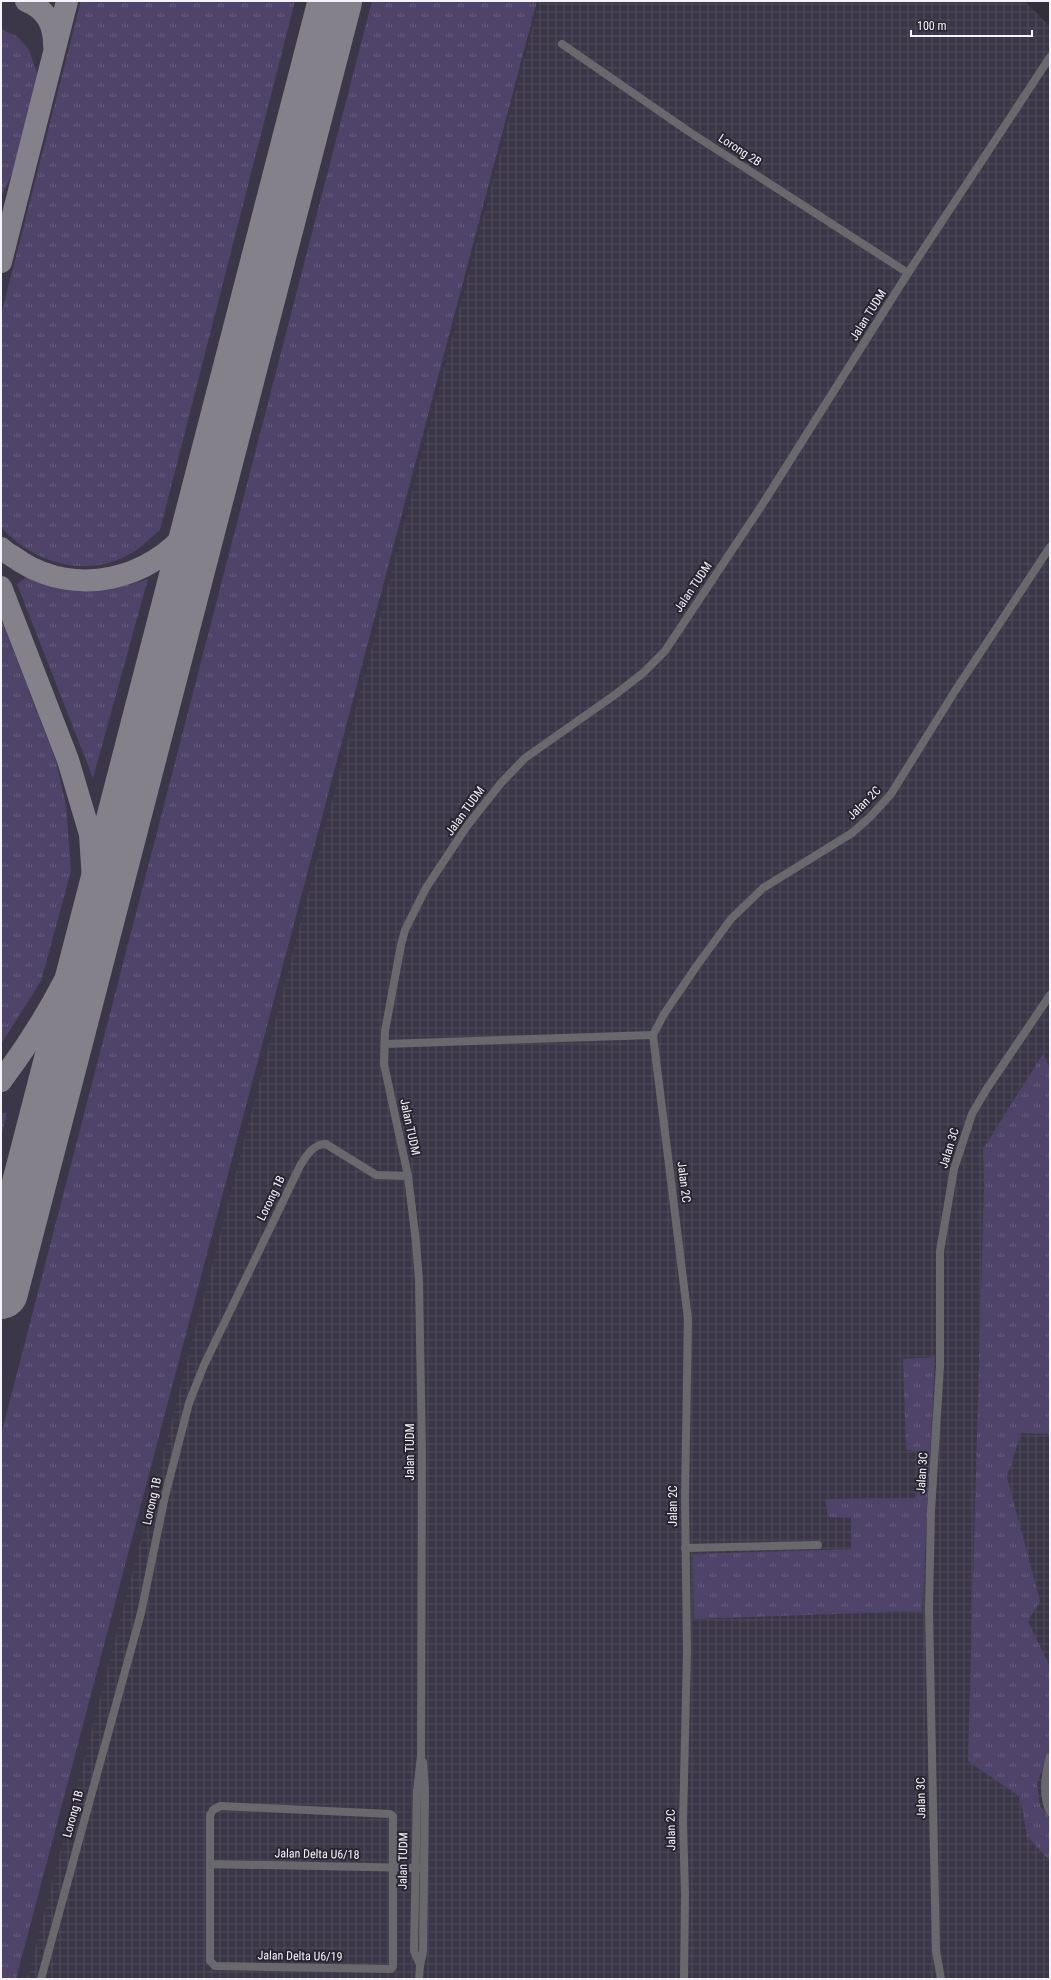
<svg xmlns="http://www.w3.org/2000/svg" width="1051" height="1980" viewBox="0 0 1051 1980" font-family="'Roboto Condensed',sans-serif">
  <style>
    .built { fill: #3c3748 }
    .industrial { fill: url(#industrial-grid) }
    .grass { fill: url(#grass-tufts) }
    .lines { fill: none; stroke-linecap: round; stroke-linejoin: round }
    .taxiway { stroke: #84818a; stroke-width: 22 }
    .runway { stroke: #84818a; stroke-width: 54 }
    .minor { stroke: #69686d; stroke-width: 8 }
    .labels { text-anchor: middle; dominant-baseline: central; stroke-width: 4; stroke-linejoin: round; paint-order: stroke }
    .street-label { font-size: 12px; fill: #f5f3fb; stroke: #282530 }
  </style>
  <defs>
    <pattern id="industrial-grid" width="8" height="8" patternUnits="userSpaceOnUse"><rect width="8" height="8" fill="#3c3748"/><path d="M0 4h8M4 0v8" fill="none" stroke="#4f4b5a"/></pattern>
    <pattern id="grass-tufts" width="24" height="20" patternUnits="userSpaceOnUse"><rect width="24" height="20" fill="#4f4369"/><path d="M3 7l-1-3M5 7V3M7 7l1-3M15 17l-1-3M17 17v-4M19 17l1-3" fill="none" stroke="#695f7f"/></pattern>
  </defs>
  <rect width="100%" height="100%" fill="#322f3a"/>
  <path class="built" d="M1,1H539L27,1979H1Z"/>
  <path class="industrial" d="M539,1H1025L1050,27V1979H27Z"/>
  <g class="grass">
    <path d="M81,1H295L160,530C149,539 139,550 126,556C83,578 32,562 1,527V315Z"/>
    <path d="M372,1H537L16,1979H1V1435Z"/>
    <path d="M1,29L18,37L29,50L38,76L15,168L1,197Z"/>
    <path d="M27,577C57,586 86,592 117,587C127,586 138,582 148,579L93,778L17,584Z"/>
    <path d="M1,619L56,761L66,805L71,871L41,981L1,1044Z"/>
    <path d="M1043,1054L1050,1068V1434L1021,1433L1007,1477L1040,1601L1028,1621L1050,1667V1749L1037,1784L1040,1806L1050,1819V1861L1027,1836L1020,1797L968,1761L984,1185L983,1149Z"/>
    <path d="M1,1113H7L1,1137Z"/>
    <path d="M935,1357L922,1611L694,1619L693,1554L851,1549V1518L828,1517L825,1499L917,1498L918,1452L906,1449L903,1359Z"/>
  </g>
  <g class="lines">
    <g class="taxiway">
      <path d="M26,1C46,9 54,24 54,45"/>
      <path d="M1,262L67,1"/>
      <path d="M1,548C7,554 15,557 21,562C77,597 151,580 190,528C200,514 205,497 211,481"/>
      <path d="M1,587L68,760L90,834L94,897L88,956"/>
      <path d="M1,1081C35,1036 64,987 86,935"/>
    </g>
    <path class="runway" d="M1,1292L335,1"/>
    <g class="minor">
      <path d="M562,44L691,133L908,273"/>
      <path d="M385,1044L653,1035"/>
      <path d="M685,1548L818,1545"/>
      <path d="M1050,1757C1045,1775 1042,1794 1050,1812"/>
      <path d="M220,1806L390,1814L393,1816V1966L391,1969L215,1966L210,1961V1815L213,1810Z"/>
      <path d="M210,1864L419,1868"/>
      <path d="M420,1965L414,1951L417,1791L421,1756L422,1452L419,1281L416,1242L408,1176L384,1064L385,1031L401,945L405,930L426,888L467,826L501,783L525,758L616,694L643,673L665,651L762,505L908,273L1050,57"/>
      <path d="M41,1979L141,1613L165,1496L189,1403L204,1365L300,1166C305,1157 314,1143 326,1144L376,1175L408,1176"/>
      <path d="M419,1979L420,1965L423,1952L425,1790L423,1762"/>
      <path d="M684,1979L685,1894L683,1822L687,1652L685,1497L688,1319L653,1035L664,1014L698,964L731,919L763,888L852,833L870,817L891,794L955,691L1050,547"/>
      <path d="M941,1979L936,1951L929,1609L931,1511L940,1366V1251L954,1169L972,1114L986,1090L1050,995"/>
    </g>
  </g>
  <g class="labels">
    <g class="street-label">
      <text transform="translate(740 150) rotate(33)">Lorong 2B</text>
      <text transform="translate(868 315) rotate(-58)">Jalan TUDM</text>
      <text transform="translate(693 587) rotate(-56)">Jalan TUDM</text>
      <text transform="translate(864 803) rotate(-45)">Jalan 2C</text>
      <text transform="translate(465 811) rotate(-54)">Jalan TUDM</text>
      <text transform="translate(410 1127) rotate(78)">Jalan TUDM</text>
      <text transform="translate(949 1148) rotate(-73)">Jalan 3C</text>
      <text transform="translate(684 1182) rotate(83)">Jalan 2C</text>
      <text transform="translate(271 1198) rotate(-64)">Lorong 1B</text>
      <text transform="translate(410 1452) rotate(-90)">Jalan TUDM</text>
      <text transform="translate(922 1473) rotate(-86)">Jalan 3C</text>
      <text transform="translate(152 1501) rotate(-77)">Lorong 1B</text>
      <text transform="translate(673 1506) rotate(-90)">Jalan 2C</text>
      <text transform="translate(921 1798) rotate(-91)">Jalan 3C</text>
      <text transform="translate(73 1814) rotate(-75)">Lorong 1B</text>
      <text transform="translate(671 1830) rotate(-91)">Jalan 2C</text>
      <text transform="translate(317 1854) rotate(1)">Jalan Delta U6/18</text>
      <text transform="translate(403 1861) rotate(-89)">Jalan TUDM</text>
      <text transform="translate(300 1956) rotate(1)">Jalan Delta U6/19</text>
    </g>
  </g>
  <rect width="1051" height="1980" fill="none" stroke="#f5f3fb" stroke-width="4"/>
  <path d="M911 30v6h121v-6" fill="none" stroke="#f5f3fb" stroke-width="2"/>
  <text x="917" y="30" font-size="12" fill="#f5f3fb" stroke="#282530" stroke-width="3" paint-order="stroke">100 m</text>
</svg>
